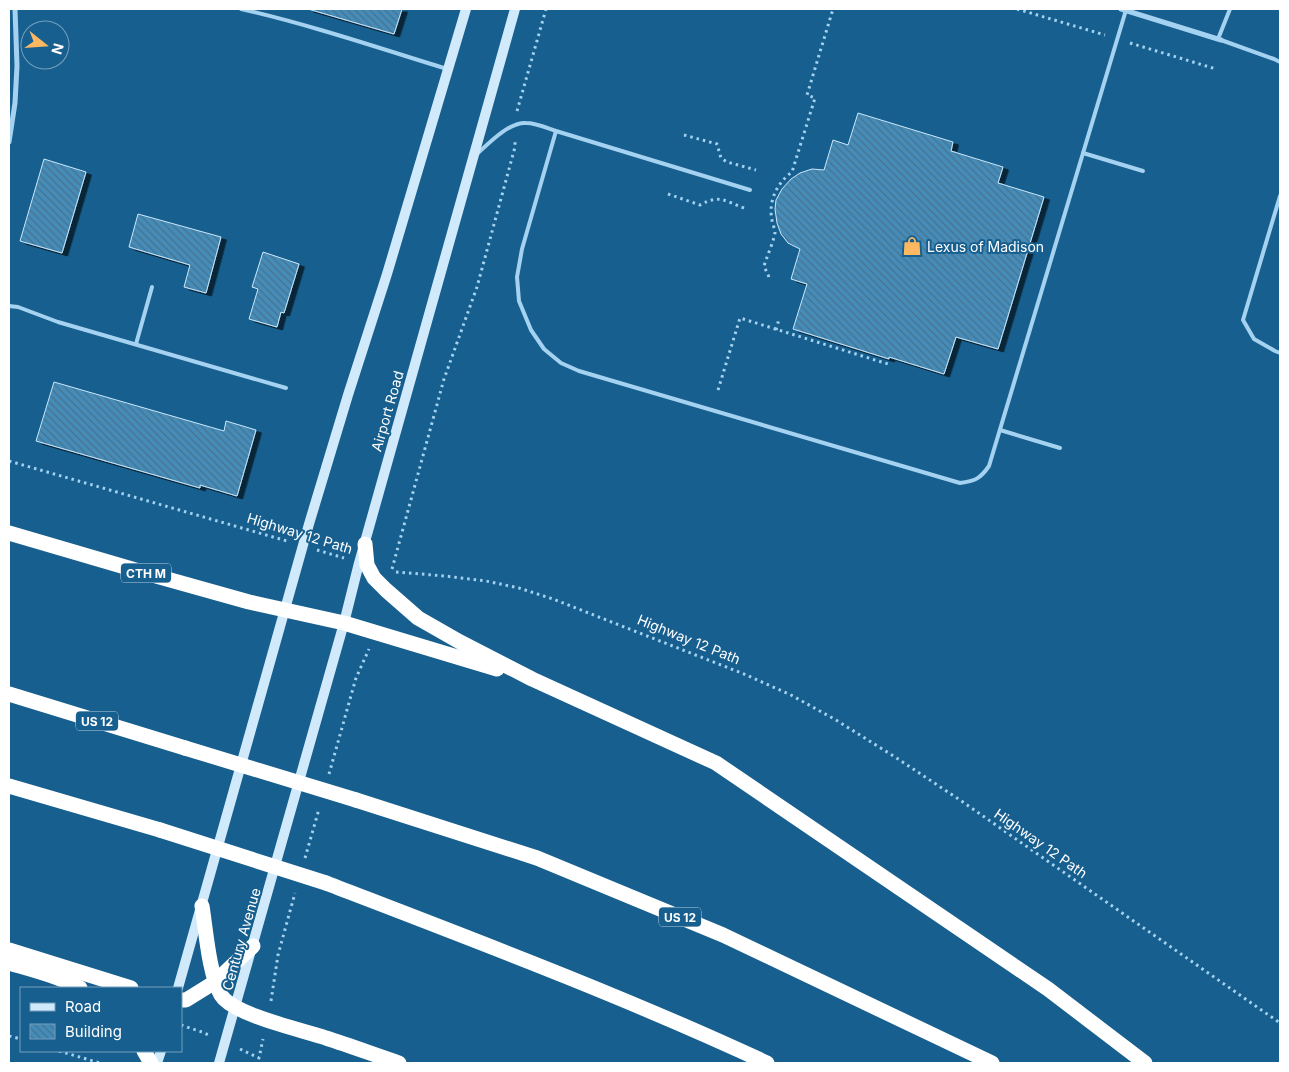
<svg xmlns="http://www.w3.org/2000/svg" width="1289" height="1072" viewBox="0 0 1289 1072" font-family="Inter,sans-serif">
  <style>
    .building { fill: url(#building-back-hatch); stroke: #cae8fb; filter: url(#shadow) }
    .lines { fill: none; stroke-linecap: round; stroke-linejoin: round }
    .path { stroke: #a4d2f0; stroke-width: 3; stroke-dasharray: 2.5 4; stroke-linecap: butt }
    .lane { stroke: #a4d2f0; stroke-width: 4 }
    .street { stroke: #a4d2f0; stroke-width: 5 }
    .secondary { stroke: #d1eafb; stroke-width: 10 }
    .highway { stroke: #fff; stroke-width: 15 }
    .highway-bridge { stroke: #fff; stroke-width: 15 }
    .labels { text-anchor: middle; dominant-baseline: central; stroke-width: 4; stroke-linejoin: round; paint-order: stroke }
    .shield { fill: #175f8f; stroke: #b9cfdd; stroke-width: 1 }
    .shield-label { font-size: 12px; font-weight: bold; fill: #fff }
    .poi-label { font-size: 14px; fill: #fff; stroke: #175f8f; text-anchor: start }
    .street-label { font-size: 14px; fill: #fff; stroke: #175f8f }
  </style>
  <defs>
    <pattern id="building-back-hatch" width="6" height="6" patternUnits="userSpaceOnUse" patternTransform="scale(1.25)"><rect width="6" height="6" fill="#448cb9"/><path d="M-1 5l2 2M0 0l6 6M5-1l2 2" fill="none" stroke="#47728d"/></pattern>
    <filter id="shadow"><feDropShadow dx="5.5" dy="3" stdDeviation="0" flood-color="#0009"/></filter>
  </defs>
  <rect width="100%" height="100%" fill="#175f8f"/>
  <g class="building">
    <path d="M308,9H402L394,34Z"/>
    <path d="M858,113L953,142L951,151L1003,167L998,183L1044,197L998,349L956,337L944,374L889,357V359L793,329L807,284L791,279L800,249L788,243L781,234L777,223L775,209L776,200L782,189L791,179L800,173L812,169L824,170L833,140L848,145Z"/>
    <path d="M44,159L86,172L62,253L20,241Z"/>
    <path d="M138,214L221,237L206,293L184,287L190,265L129,247Z"/>
    <path d="M263,252L299,264L284,313L281,312L277,327L249,319L258,289L252,287Z"/>
    <path d="M54,382L224,431L226,421L256,430L237,496L200,485V488L36,441Z"/>
  </g>
  <g class="lines">
    <g class="path">
      <path d="M1017,9L1105,35"/>
      <path d="M1130,43L1216,69"/>
      <path d="M517,111L546,9"/>
      <path d="M684,135L717,144L721,158L727,162L756,170"/>
      <path d="M668,194L700,205C719,194 725,201 744,208"/>
      <path d="M769,277L764,266C766,259 775,238 775,232C775,228 772,224 772,220C768,201 777,183 792,172L815,98L807,95L833,9"/>
      <path d="M776,330L779,319"/>
      <path d="M718,390L740,318L888,364"/>
      <path d="M9,461L287,541"/>
      <path d="M317,550L344,558"/>
      <path d="M392,569L444,379L477,287L515,147V140"/>
      <path d="M396,572L445,576L486,581L519,588L553,599L744,674L791,695L836,720L895,757L960,800L1280,1023"/>
      <path d="M329,774L356,678L369,649"/>
      <path d="M305,858L319,809"/>
      <path d="M271,1001L278,955L295,893"/>
      <path d="M181,1025L202,1032L211,1036"/>
      <path d="M9,1036L21,1039"/>
      <path d="M240,1049L259,1058L263,1039"/>
      <path d="M59,1051L100,1063"/>
    </g>
    <g class="lane">
      <path d="M241,9C311,25 379,48 447,69"/>
      <path d="M1218,39L1230,9"/>
      <path d="M1221,40L1274,59L1280,62"/>
      <path d="M556,131L522,249L517,277L519,301L531,330L544,349L561,363L579,371L960,483C975,481 980,479 989,466L1126,10"/>
      <path d="M1083,153L1143,171"/>
      <path d="M477,154C489,143 509,122 526,123C536,123 547,128 556,131L750,190"/>
      <path d="M1280,196L1243,320L1254,339L1275,351L1280,353"/>
      <path d="M9,306L18,307L58,322L286,388"/>
      <path d="M136,344L152,287"/>
      <path d="M1000,430L1060,448"/>
    </g>
    <g class="street">
      <path d="M1121,9L1221,40"/>
      <path d="M9,142L15,103L17,66L15,9"/>
    </g>
    <g class="secondary">
      <path d="M178,988L309,524L348,395L387,274L466,9"/>
      <path d="M157,1063L161,1051"/>
      <path d="M219,1063L344,623L359,563L515,9"/>
    </g>
    <g class="highway">
      <path d="M9,533L149,574L249,602L344,623L497,669"/>
      <path d="M365,544L367,565L374,578L386,590L418,618L460,642L532,679L716,763L1048,989L1145,1063"/>
      <path d="M9,694L185,748"/>
      <path d="M9,786L160,830"/>
      <path d="M356,800L537,858L723,935L992,1063"/>
      <path d="M326,883C474,940 623,996 767,1063"/>
      <path d="M202,906C206,931 209,974 221,995C233,1015 303,1030 326,1038C351,1046 375,1055 399,1063"/>
      <path d="M9,950L131,988"/>
      <path d="M9,963C33,970 57,976 80,988"/>
      <path d="M181,1000H186L215,982L253,946"/>
      <path d="M144,1051L151,1063"/>
    </g>
    <g class="highway-bridge">
      <path d="M185,748L356,800"/>
      <path d="M160,830L326,883"/>
    </g>
  </g>
  <defs>
    <g id="shop-bare" transform="scale(1.5)"><path d="M-5-2.5h2.3a2.7 3.5 0 0 1 5.4 0H5L5.5 6h-11ZM-1.5-2.5h3a1.5 2.3 0 0 0-3 0Z" fill="#ffb862" stroke="#175f8f" stroke-width="2.5" paint-order="stroke"/></g>
  </defs>
  <g fill-rule="evenodd">
    <use href="#shop-bare" x="912" y="246"/>
  </g>
  <g class="labels">
    <g class="shield">
      <rect x="121" y="563.5" width="50" height="19" rx="4"/>
      <rect x="76" y="711.5" width="42" height="19" rx="4"/>
      <rect x="659" y="907.5" width="42" height="19" rx="4"/>
    </g>
    <g class="shield-label">
      <text x="146" y="573">CTH M</text>
      <text x="97" y="721">US 12</text>
      <text x="680" y="917">US 12</text>
    </g>
    <g class="poi-label">
      <text x="927" y="246">Lexus of Madison</text>
    </g>
    <g class="street-label">
      <text transform="translate(387 411) rotate(-74)">Airport Road</text>
      <text transform="translate(300 533) rotate(17)">Highway 12 Path</text>
      <text transform="translate(689 639) rotate(22)">Highway 12 Path</text>
      <text transform="translate(1041 843) rotate(35)">Highway 12 Path</text>
      <text transform="translate(241 939) rotate(-74)">Century Avenue</text>
    </g>
  </g>
  <rect width="1289" height="1072" fill="none" stroke="#ffffff" stroke-width="20"/>
  <rect x="20" y="987" width="162" height="65" fill="#175f8f" stroke="#749fbc"/>
  <rect x="30" y="1003" width="25" height="8" fill="#d1eafb" stroke="#749fbc"/>
  <text x="65" y="1012" font-size="15" fill="#ffffff">Road</text>
  <rect x="30" y="1024" width="25" height="15" fill="url(#building-back-hatch)" stroke="#749fbc"/>
  <text x="65" y="1037" font-size="15" fill="#ffffff">Building</text>
  <g transform="translate(45 45) rotate(107)"><circle r="24" fill="#175f8f" stroke="#749fbc"/>
  <path d="M0-4L9 19L0 12L-9 19Z" fill="#ffb862"/>
  <text y="-8" font-size="14" font-weight="bold" text-anchor="middle" fill="#ffffff">N</text>
  </g>
</svg>
